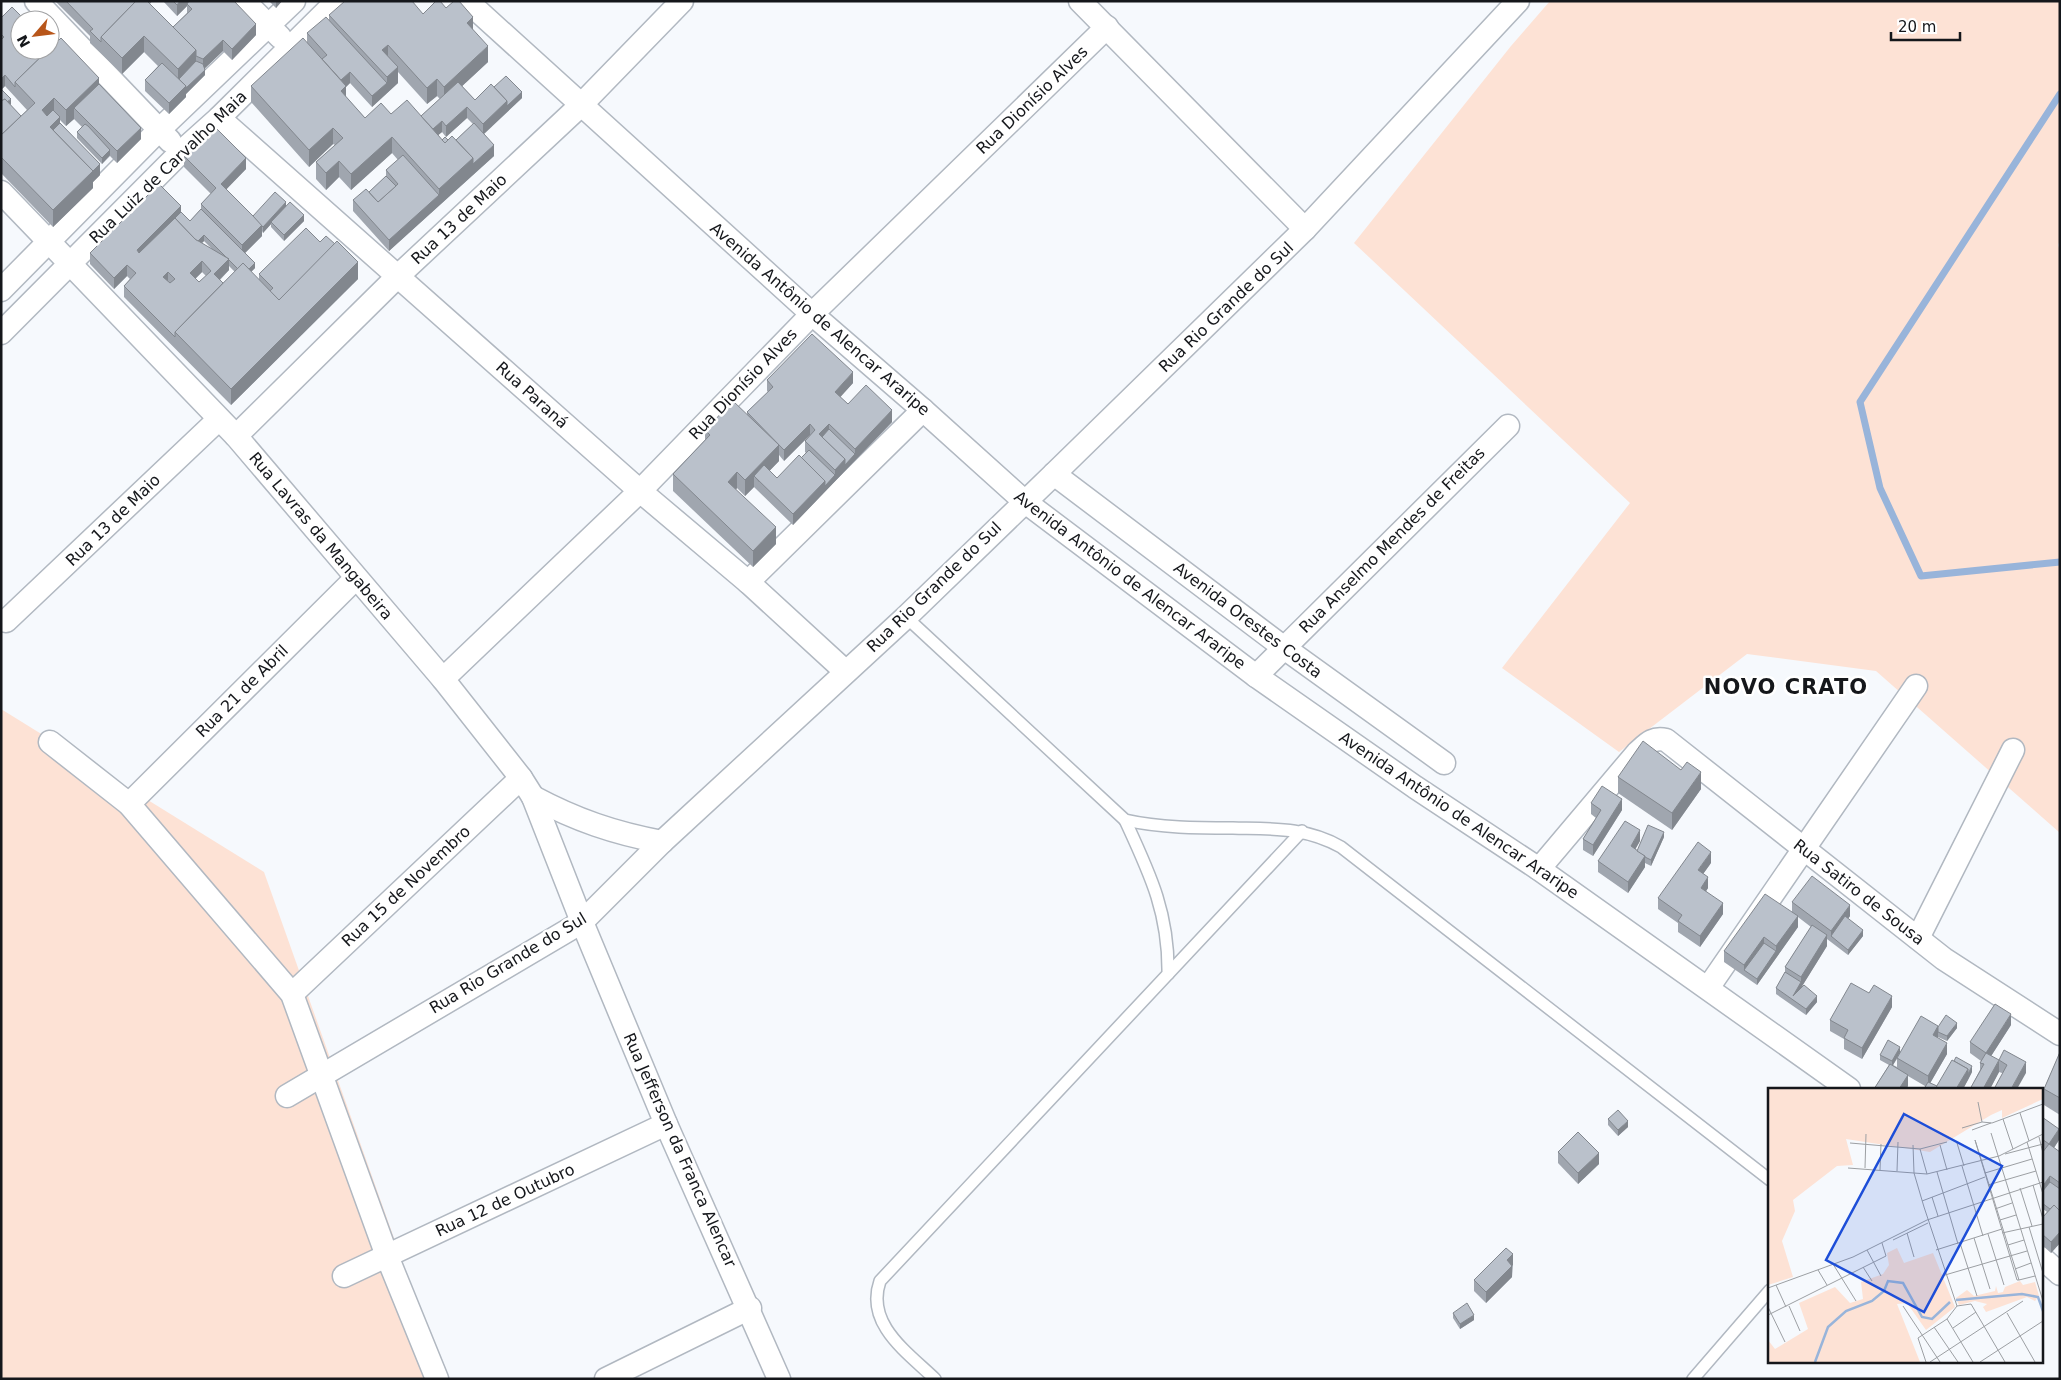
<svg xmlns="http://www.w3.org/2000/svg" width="2061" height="1380" viewBox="0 0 2061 1380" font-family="'DejaVu Sans',sans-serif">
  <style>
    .green { fill: #fde2d5 }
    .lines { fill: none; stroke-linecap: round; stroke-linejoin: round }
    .stream { stroke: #98b4da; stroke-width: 7 }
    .service-casing { stroke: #b1b8c1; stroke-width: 14 }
    .minor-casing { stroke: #b1b8c1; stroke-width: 25 }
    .service { stroke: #fff; stroke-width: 11 }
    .minor { stroke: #fff; stroke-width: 22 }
    .wall { fill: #a0a6af; fill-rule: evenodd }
    .shaded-wall { fill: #82878e }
    .building { fill: #bac1cb; stroke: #82878e; fill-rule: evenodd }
    .labels { text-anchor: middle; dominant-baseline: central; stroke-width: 5; stroke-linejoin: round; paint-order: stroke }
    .street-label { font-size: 16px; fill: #15171b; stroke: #fff }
    .district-label { font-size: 21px; font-weight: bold; letter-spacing: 1px; fill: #15171b; stroke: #fff }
    .inset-river { fill: none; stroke: #98b4da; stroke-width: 2.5 }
    .inset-road { fill: none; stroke: #9c9fa3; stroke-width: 1 }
    .view { fill: #1d4ed8; fill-opacity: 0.15; stroke: #1d4ed8; stroke-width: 2.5 }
    .inset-edge { fill: none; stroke: #15171b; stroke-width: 2.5 }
  </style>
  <rect width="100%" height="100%" fill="#f6f9fd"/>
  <g class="green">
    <path d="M1550,1H2060V240L2058,245L2060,251V833L1876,671L1747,654L1619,752L1502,668L1630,503L1354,243L1511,46Z"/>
    <path d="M1,709L264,872L444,1379H1Z"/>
  </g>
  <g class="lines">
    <path class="stream" d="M2060,94L1860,402L1880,488L1921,576L2060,562"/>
    <g class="service-casing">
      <g id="service">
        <path d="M906,617L1125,820C1161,828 1197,828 1233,828C1272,829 1306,827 1341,847L1770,1180"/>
        <path d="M1168,974L1302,831"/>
        <path d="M935,1379C907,1352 865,1324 880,1281L1168,974C1169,913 1150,874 1125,820"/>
        <path d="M1693,1379L1770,1290"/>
      </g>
    </g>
    <g class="minor-casing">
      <g id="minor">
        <path d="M36,1L170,141"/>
        <path d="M244,1L280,37"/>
        <path d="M467,1L812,314L923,410L1024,501L1256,676L1415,787L1539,869L1849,1089"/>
        <path d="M1080,1L1305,229"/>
        <path d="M219,118L640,491L748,582L845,671"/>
        <path d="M1,192L236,436L443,679L521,778L533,797L582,922L666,1124L779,1379"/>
        <path d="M1,290L159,130L294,1"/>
        <path d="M1,333L181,152L219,118L337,1"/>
        <path d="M236,436L398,276L581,105L682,1"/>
        <path d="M1054,474L1283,647L1444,763"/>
        <path d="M748,582L923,410"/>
        <path d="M6,621L219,419"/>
        <path d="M1256,676L1508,426"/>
        <path d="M443,679L640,491L812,314L1107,27"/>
        <path d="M50,742L129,804L292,994L387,1256L437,1379"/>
        <path d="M533,797C576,820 614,833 662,842"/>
        <path d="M129,804L356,578"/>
        <path d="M1539,869L1637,753C1647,744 1652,737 1666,740L1944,959L2060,1034"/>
        <path d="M1918,938L2013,750"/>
        <path d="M1708,988L1916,686"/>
        <path d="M292,994L521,778"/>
        <path d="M287,1096L582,922L662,842L906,617L1054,474L1305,229L1518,1"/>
        <path d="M2042,1258L2060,1274"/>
        <path d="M344,1276L666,1124"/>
        <path d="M606,1379L750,1308"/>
      </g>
    </g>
    <use href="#service" class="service"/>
    <use href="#minor" class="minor"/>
  </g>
  <g class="wall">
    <path d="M55,1H152L150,4L173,27L187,13V6L177,16L163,1H234L256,35L232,60L223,51L205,68V75L186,94V93V97L169,114L145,91V80L158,66L144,52L122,74L90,43V36Z"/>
    <path d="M269,1H282L276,8Z"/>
    <path d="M446,8L488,62L462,86L475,100L494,87L522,98L483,134L494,156L389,251L353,211V200L369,192L386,176V170L398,160L392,153L351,190L339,177L326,190L316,179V162L335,145L333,144L309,167L251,102V86L307,43V33L329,20V15L423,14ZM398,72L427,104L437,96L440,99L421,116L391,114L365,118L346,97V87L350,83L372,107L398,83ZM467,118L473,124L456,140H442L438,135L442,132L446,137Z"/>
    <path d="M1,18L25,20L99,84L141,139L117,163L110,156L102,164L77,138V132L82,127L74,119L66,126L60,120V123L100,175L93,182V188L53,227L1,173ZM5,86L27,110L21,116L10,105L11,104L2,89Z"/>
    <path d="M184,156L246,169L226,189L253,216L286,206L304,221L284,241L271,227V224L263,233L262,231V236L245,253L255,268L251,272L259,280V274L358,279L231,405L124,297V286L130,279L127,276L114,289L90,264V253L181,212L190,221L201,209V204L211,194L184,167ZM204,241L212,249L202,243ZM229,266L235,272L223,283L220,280L229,270ZM202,272L206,276L199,282L195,279Z"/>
    <path d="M767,380L853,383L840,397L848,404L892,422L793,525L754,487L745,496L737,488L736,490L776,544L753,567L673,491V474L705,440V430L747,415V412L768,392L767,391ZM810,435L805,441V452L806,453L801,458L777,478L769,471L779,461V455L784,461Z"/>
    <path d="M1681,770L1701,789L1672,830L1618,793V777Z"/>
    <path d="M1591,803L1622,810L1593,856L1583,850V839L1596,818L1591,814Z"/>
    <path d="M1664,837L1651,866L1645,863V867L1628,893L1598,872V861L1640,841L1635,849L1637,851Z"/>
    <path d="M1711,863L1703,874L1708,888L1706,891L1723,914L1700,947L1678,932V923L1658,909V898Z"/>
    <path d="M1792,902L1850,916L1848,919L1863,936L1848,955L1827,939V946L1802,986L1817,1002L1806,1015L1776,994V988L1785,972V967L1811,927L1798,917V927L1757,985L1724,962V951L1792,913Z"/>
    <path d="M1869,993L1892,1007L1862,1059L1844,1049V1039L1830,1031V1020Z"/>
    <path d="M2011,1025L1991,1056L1999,1072L1990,1089H1970L1980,1070V1063L1981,1061L1970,1053V1042Z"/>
    <path d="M1938,1026L1957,1028L1947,1041L1938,1037L1937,1038L1947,1054L1930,1083L1937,1086L1972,1072L1963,1089H1924L1925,1086L1908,1076V1086L1906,1089H1874L1889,1065L1880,1060V1055L1900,1052ZM1897,1059V1067L1893,1065Z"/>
    <path d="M2060,1052V1115L2044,1105V1089Z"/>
    <path d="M1999,1060L2026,1073H2002L1999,1072Z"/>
    <path d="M2042,1117L2059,1140L2054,1148L2060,1152V1243L2051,1253L2042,1245V1218L2047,1212L2042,1208V1153L2044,1151L2042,1150Z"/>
    <path d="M1608,1119L1628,1127L1618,1136L1608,1125Z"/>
    <path d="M1558,1152L1599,1164L1578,1184L1558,1163Z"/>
    <path d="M1513,1265L1512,1277L1486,1303L1474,1291V1280Z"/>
    <path d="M1453,1313L1474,1320L1460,1329L1453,1318Z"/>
  </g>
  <g class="shaded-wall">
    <path d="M180,1H192L187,4V6L177,16V5Z"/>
    <path d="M276,1H282L276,8Z"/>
    <path d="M473,17V33L467,23Z"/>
    <path d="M256,24V35L232,60V49Z"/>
    <path d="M144,36V52L122,74V58Z"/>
    <path d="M223,40V51L203,70V59Z"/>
    <path d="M388,45V61L382,50Z"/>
    <path d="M488,46V62L444,103V87Z"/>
    <path d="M196,50V67L178,86V69Z"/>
    <path d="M398,67V83L372,107V96L387,83V77Z"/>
    <path d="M205,70V75L186,94V88Z"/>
    <path d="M350,72V83L346,87V102L341,107L338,83Z"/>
    <path d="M5,75V86L1,90V79Z"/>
    <path d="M99,78V95L74,108V119L66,126V110Z"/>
    <path d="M437,79V96L427,104V88Z"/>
    <path d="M186,86V97L169,114V103Z"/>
    <path d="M522,92V98L483,135V124L507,101Z"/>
    <path d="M54,98V114L42,126V110Z"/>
    <path d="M11,99V104L1,113V108Z"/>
    <path d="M467,107V118L446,137V126Z"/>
    <path d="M60,117V134L56,138L50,127Z"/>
    <path d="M442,121V132L430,142V131Z"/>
    <path d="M141,128V139L117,163V151Z"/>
    <path d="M333,128V144L309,167V150Z"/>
    <path d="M392,137V153L351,190V174Z"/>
    <path d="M494,145V156L473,175V164Z"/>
    <path d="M110,150V155L102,164V158Z"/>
    <path d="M246,158V169L221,195V184Z"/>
    <path d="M473,158V175L389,251V240L439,195V189Z"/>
    <path d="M339,161V177L326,190V173Z"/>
    <path d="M100,164V175L93,182V188L53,227V210Z"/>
    <path d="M286,202V207L271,222V224L263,233V227Z"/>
    <path d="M181,206V217L137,262V250Z"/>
    <path d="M304,215V221L284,241V235Z"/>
    <path d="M262,225V236L242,256V245Z"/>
    <path d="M204,235V241L195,250V244Z"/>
    <path d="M229,259V270L214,285V274Z"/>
    <path d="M202,261V272L190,284V273Z"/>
    <path d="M358,262V279L231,405V389Z"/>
    <path d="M255,263V268L243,280V274Z"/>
    <path d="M127,265V276L114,289V278Z"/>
    <path d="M168,272V283L163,277Z"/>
    <path d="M853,372V383L835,403V392Z"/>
    <path d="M892,410V422L793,525V514L825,481L835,475V470L845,459L855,454V449Z"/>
    <path d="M810,424V435L784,461V450Z"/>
    <path d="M829,424V435L822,442L819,434Z"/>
    <path d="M779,445V461L759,482L754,476V487L745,496V480Z"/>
    <path d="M737,472V488L728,498V482Z"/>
    <path d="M776,527V544L753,567V551Z"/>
    <path d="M1701,772V789L1672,830V813Z"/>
    <path d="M1622,799V810L1593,856V845Z"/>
    <path d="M1640,830V841L1631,857V846Z"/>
    <path d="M1664,832V837L1651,866V860Z"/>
    <path d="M1711,852V863L1698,881V870Z"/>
    <path d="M1645,856V867L1628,893V882Z"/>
    <path d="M1708,877V888L1701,899V888Z"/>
    <path d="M1723,903V914L1700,947V936Z"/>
    <path d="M1850,905V916L1833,938L1831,936V931Z"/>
    <path d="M1798,916V927L1757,985V979L1776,951V946Z"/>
    <path d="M1863,930V936L1848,955V950Z"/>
    <path d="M1827,935V946L1801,988V977Z"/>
    <path d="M1764,937V948L1744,970V965Z"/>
    <path d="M1801,982V988L1793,1001V996Z"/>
    <path d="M1817,996V1002L1806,1015V1009Z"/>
    <path d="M1892,996V1007L1862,1059V1048Z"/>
    <path d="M2011,1014V1025L1986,1064V1053Z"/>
    <path d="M1957,1023V1028L1947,1041V1036Z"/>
    <path d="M1938,1026V1037L1933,1046V1035Z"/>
    <path d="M1947,1043V1054L1928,1087V1076Z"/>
    <path d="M1900,1047V1052L1892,1067V1061Z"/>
    <path d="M1999,1060V1072L1990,1089H1983Z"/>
    <path d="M2026,1062V1073L2017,1089H2011Z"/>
    <path d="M1972,1066V1072L1968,1080V1074Z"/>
    <path d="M1968,1069V1080L1963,1089H1956Z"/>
    <path d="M1908,1075V1086L1906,1089H1899Z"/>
    <path d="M1628,1121V1127L1618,1136V1130Z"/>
    <path d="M2059,1129V1140L2049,1155V1144Z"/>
    <path d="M1599,1153V1164L1578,1184V1173Z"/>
    <path d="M2050,1176V1187L2042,1198V1187Z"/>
    <path d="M2060,1232V1243L2051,1253V1242Z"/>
    <path d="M1513,1254V1265L1507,1271V1260Z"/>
    <path d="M1512,1266V1277L1486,1303V1292Z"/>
    <path d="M1474,1315V1320L1460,1329V1324Z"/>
  </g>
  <g class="building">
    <path d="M66,1H136L101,37V42L90,31L93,29Z"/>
    <path d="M136,1H147L196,50L178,69L144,36L122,58L101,37Z"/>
    <path d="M173,1H180L177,5Z"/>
    <path d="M189,1H234L256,24L232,49L223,40L203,59L196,56V50L173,27L192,9L187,4Z"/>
    <path d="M345,1H412L423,14L436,1H440L446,8L454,1H459L473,17L467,23L488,46L444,87L437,79L427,88L388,45L382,50L398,67L387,77L329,15Z"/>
    <path d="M12,7L25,20H20V50H48L15,82V87L5,75L1,79V40L4,37L1,34V18Z"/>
    <path d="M32,16L36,20H28Z"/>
    <path d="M326,17L387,83L372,96L350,72L341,80L322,59L327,55L307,33Z"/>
    <path d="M50,33L58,41L50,49Z"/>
    <path d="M61,38L99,78L66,110L54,98L42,110L47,116L53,110L60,117L50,127L93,171L53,210L1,157V135L35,103L15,82L48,50H50V49Z"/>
    <path d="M303,38L346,86L341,91L365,118L381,103L391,114L407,100L445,143L452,136L473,158L439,189L392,137L351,174L339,161L326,173L316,162L343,138L333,128L309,150L251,86Z"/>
    <path d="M196,61L203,64L205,70L186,88V86L179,79Z"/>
    <path d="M162,63L186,86L169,103L145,80Z"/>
    <path d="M506,76L522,92L507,106V101L494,87Z"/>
    <path d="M458,82L475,100L491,84L507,101L483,124L467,107L446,126L442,121L433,129L421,116Z"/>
    <path d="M99,84L141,128L117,151L74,108Z"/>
    <path d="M1,89L11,99L7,102L5,99L1,101Z"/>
    <path d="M5,99L21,116L1,135V101Z"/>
    <path d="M60,123L100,164L93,171L53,130Z"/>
    <path d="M474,123L494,145L473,164V158L456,140Z"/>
    <path d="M85,124L88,126L110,150L102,158L77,132Z"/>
    <path d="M214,126L246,158L221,184L262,225L242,245L201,204L216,188L184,156Z"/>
    <path d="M445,137L448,140L445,143L442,140Z"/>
    <path d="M403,155L439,195L389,240L353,200L366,189L378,202L398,184L386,170Z"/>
    <path d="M386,176L396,186L378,202L369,192Z"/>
    <path d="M159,184L181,206L137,250L139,253L175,218L195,239L229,259L214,274L223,283L175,332V337L124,286L136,273L127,265L114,278L90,253ZM202,261L211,271L199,282L190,273ZM168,272L175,279L170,283L163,277Z"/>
    <path d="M275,192L286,202L263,227L253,216Z"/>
    <path d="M290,202L304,215L284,235L271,222Z"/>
    <path d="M201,209L255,263L249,269L243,263L238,269L228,259H229L226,257L204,235L198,241L195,239L175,218L181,212L190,221Z"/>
    <path d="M306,228L320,242L326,236L335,244L279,300L270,291L273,288L259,274Z"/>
    <path d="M337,241L358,262L231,389L175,332L243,263L279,300Z"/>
    <path d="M812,334L853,372L835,392L848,404L866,385L892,410L855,449L829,424L819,434L845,459L835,470L805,441L815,430L810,424L784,450L747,412L773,387L767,380Z"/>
    <path d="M733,401L779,445L745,480L737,472L728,482L776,527L753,551L673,474L710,435L705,430Z"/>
    <path d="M829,429L855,454L845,465V459L822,437Z"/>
    <path d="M809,450L835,475L825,486V481L801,458Z"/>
    <path d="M799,455L825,481L793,514L754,476L764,465L777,478Z"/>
    <path d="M1643,741L1681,770L1687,762L1701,772L1672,813L1618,777Z"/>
    <path d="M1602,786L1622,799L1593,845L1583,839L1601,810L1591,803Z"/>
    <path d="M1625,821L1640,830L1631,846L1645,856L1628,882L1598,861Z"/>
    <path d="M1648,825L1664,832L1651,860L1645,857V856L1637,851Z"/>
    <path d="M1698,842L1711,852L1698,870L1708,877L1701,888L1723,903L1700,936L1678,921L1682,915L1658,898Z"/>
    <path d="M1812,876L1850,905L1831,931L1792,902Z"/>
    <path d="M1765,894L1798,916L1776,946L1764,937L1744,965L1724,951Z"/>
    <path d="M1845,916L1863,930L1848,950L1831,936Z"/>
    <path d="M1812,925L1827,935L1801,977L1785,967Z"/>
    <path d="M1764,943L1776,951L1757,979L1744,970Z"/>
    <path d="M1785,972L1801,982L1793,996L1804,985L1817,996L1806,1009L1776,988Z"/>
    <path d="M1851,983L1869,993L1874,985L1892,996L1862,1048L1844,1038L1848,1030L1830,1020Z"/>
    <path d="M1995,1004L2011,1014L1986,1053L1970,1042Z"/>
    <path d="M1946,1015L1957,1023L1947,1036L1938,1032V1027Z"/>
    <path d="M1921,1016L1938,1026L1933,1035L1947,1043L1928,1076L1897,1058Z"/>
    <path d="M1888,1040L1900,1047L1892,1061L1880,1055Z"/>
    <path d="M2004,1050L2026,1062L2011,1089H1994L2007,1065L1999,1060Z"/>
    <path d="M2060,1052V1098L2044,1089Z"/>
    <path d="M1986,1053L1999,1060L1983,1089H1970L1984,1064L1980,1063Z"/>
    <path d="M1956,1057L1972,1066L1968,1074V1069L1954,1061Z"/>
    <path d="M1952,1060L1968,1069L1956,1089H1935Z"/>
    <path d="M1890,1064L1908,1075L1899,1089H1874Z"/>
    <path d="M1928,1082L1937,1086L1935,1089H1924Z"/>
    <path d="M1618,1110L1628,1121L1618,1130L1608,1119Z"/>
    <path d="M2042,1117L2059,1129L2049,1144L2042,1139Z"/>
    <path d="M1578,1132L1599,1153L1578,1173L1558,1152Z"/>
    <path d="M2049,1144L2060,1152V1183L2050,1176L2042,1187V1153Z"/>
    <path d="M2050,1182L2060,1189V1211L2054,1205L2050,1209L2042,1203V1192Z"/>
    <path d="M2054,1205L2060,1211V1232L2051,1242L2042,1234V1218Z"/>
    <path d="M1506,1248L1513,1254L1507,1260L1512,1266L1486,1292L1474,1280Z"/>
    <path d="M1467,1303L1474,1315L1460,1324L1453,1313Z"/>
  </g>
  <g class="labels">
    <g class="street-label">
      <text transform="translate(1032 100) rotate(-44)">Rua Dionísio Alves</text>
      <text transform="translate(168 167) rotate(-44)">Rua Luiz de Carvalho Maia</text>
      <text transform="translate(459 219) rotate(-43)">Rua 13 de Maio</text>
      <text transform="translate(1226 307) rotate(-44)">Rua Rio Grande do Sul</text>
      <text transform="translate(820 319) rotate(41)">Avenida Antônio de Alencar Araripe</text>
      <text transform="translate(743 384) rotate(-46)">Rua Dionísio Alves</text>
      <text transform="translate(532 395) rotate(42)">Rua Paraná</text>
      <text transform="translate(113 520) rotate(-44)">Rua 13 de Maio</text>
      <text transform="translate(321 536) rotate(50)">Rua Lavras da Mangabeira</text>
      <text transform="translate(1392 540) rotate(-45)">Rua Anselmo Mendes de Freitas</text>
      <text transform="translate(1130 580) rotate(37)">Avenida Antônio de Alencar Araripe</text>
      <text transform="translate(934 587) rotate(-44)">Rua Rio Grande do Sul</text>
      <text transform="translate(1248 620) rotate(37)">Avenida Orestes Costa</text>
      <text transform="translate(242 691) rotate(-45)">Rua 21 de Abril</text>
      <text transform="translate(1459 815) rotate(34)">Avenida Antônio de Alencar Araripe</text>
      <text transform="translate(406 886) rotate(-43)">Rua 15 de Novembro</text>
      <text transform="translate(1859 892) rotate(38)">Rua Satiro de Sousa</text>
      <text transform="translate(508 963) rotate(-31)">Rua Rio Grande do Sul</text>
      <text transform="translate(680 1150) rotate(66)">Rua Jefferson da Franca Alencar</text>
      <text transform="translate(505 1200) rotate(-25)">Rua 12 de Outubro</text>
    </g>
    <g class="district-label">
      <text x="1786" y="687">NOVO CRATO</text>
    </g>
  </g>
  <g transform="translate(1768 1088)">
    <rect width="275" height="275" fill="#f6f9fd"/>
    <path d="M0,1H275V11L234,30V22L223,27L162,64L78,51L85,77L69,78L25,112L27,123L14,153L25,189L0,197ZM129,160L136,175L165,165L187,219L158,242L139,215L129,216L152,274H0V252L7,261L40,241L31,215L67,199L82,215L95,211L93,194L115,186L121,177L119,165ZM252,193L255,197L267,194L271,208L267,213L259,209L218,224L215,219L219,216L207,213L191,217L188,210L199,202L206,208L227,203L228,198L230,205L235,204L237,199Z" fill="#fde2d5"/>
    <path class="inset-river" d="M188,212L254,206L270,209L275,223M47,274L60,239L78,223L104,213L116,203L120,193L135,195L154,229L164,231L182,214"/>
    <path class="inset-road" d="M210,14L214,34M252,25L261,53M235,31L245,61M194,40L214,34L224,35L275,16M204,42L223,35M223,45L275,213M271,49L275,65M259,54L275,106M82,55L152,61L179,54M189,55L196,78M145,57L146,85L156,119L189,218M172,57L179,82M152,61L159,86M237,66L275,56M194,78L215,148M80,80L159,86L231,68L275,46M97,80L98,46M112,82L113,56M129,83L130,54M169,84L190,156M217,85L264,71M220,97L268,83M265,97L275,131M252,100L264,138M164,109L170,128M154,113L217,89M227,121L244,115M232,132L248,127M261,139L275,185M139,145L146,169M234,145L275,136M220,146L236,197M206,150L222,201M125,152L160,135M192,155L209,208M240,157L256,152M99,162L113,188M168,162L234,141M65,176L88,213M95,179L104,193M247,181L263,175M50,182L59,197M177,187L259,163M251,192L207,52L249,192H251L267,188M8,197L18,219M0,200L85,169L159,132L275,94M21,218L32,243M135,218L172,274M189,218L203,216L237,274M0,219L17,254M239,225L267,274M0,227L118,168L114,155M179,231L205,274M166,239L190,274M185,240L208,224M158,274L150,250L179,231L189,218M162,274L255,213M212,274L275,233"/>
    <path class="view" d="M136,26L234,78L156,224L58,172Z"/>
    <rect width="275" height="275" class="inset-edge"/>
  </g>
  <rect width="2061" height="1380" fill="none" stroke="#15171b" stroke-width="5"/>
  <g transform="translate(35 35) rotate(242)"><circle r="24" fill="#ffffff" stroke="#a1a2a4"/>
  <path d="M0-4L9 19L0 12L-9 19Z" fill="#b8561a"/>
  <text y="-8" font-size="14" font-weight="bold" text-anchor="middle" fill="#15171b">N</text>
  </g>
  <path d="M1891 32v8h69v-8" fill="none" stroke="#15171b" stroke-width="2.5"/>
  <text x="1898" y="32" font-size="15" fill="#15171b" stroke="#ffffff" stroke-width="4" paint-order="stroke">20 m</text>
</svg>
